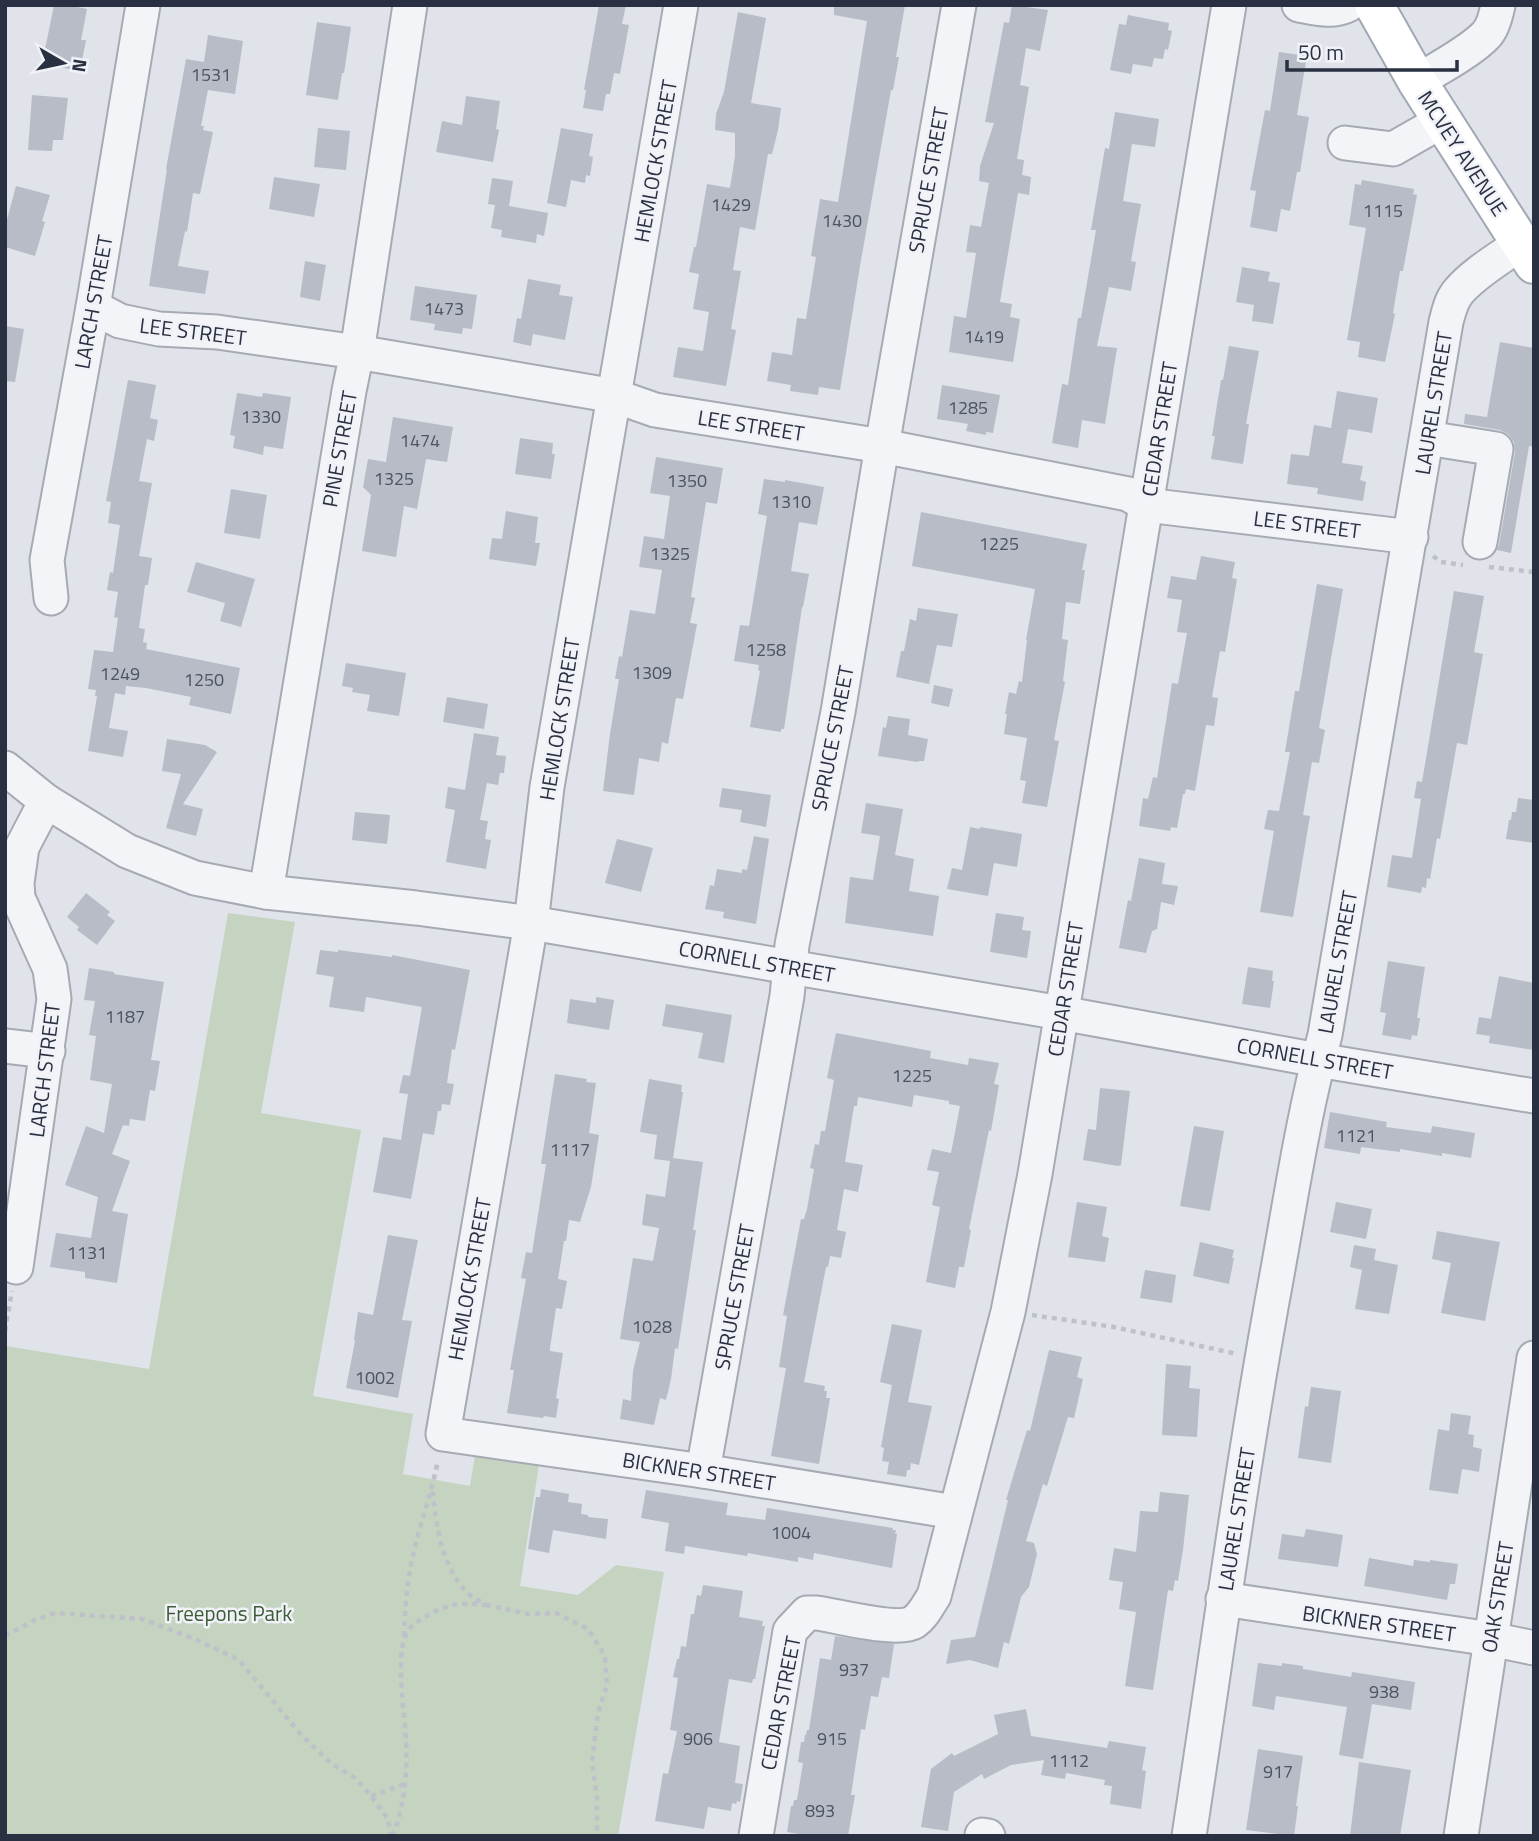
<svg xmlns="http://www.w3.org/2000/svg" width="1539" height="1841" viewBox="0 0 1539 1841" font-family="'Titillium Web',sans-serif">
  <style>
    .green { fill: #c5d3c1 }
    .building { fill: #b7bcc6 }
    .lines { fill: none; stroke-linecap: round; stroke-linejoin: round }
    .minor-casing { stroke: #a5aab3; stroke-width: 37 }
    .major-casing { stroke: #a0a7b5; stroke-width: 42 }
    .path { stroke: #bec1c8; stroke-width: 4.5; stroke-dasharray: 5 5; stroke-linecap: butt }
    .minor { stroke: #f3f4f7; stroke-width: 33 }
    .major { stroke: #fff; stroke-width: 38 }
    .labels { text-anchor: middle; dominant-baseline: central; stroke-width: 5; stroke-linejoin: round; paint-order: stroke }
    .number-label { font-size: 18px; fill: #4c5362 }
    .street-label { font-size: 21px; fill: #293041; stroke: #f0f2f7 }
    .park-label { font-size: 21px; fill: #3c5c36; stroke: #f0f2f7 }
  </style>
  <rect width="100%" height="100%" fill="#e0e3e9"/>
  <path class="green" d="M228,913L295,922L261,1113L361,1130L313,1396L413,1414L403,1474L470,1486L475,1455L539,1465L520,1586L578,1595L616,1565L664,1572L618,1836H5V1346L149,1369Z"/>
  <g class="building">
    <path d="M54,5H68L87,9L81,40H86L80,71L42,64Z"/>
    <path d="M599,5H626L622,24L629,25L620,74L614,73L610,94H606L603,111L583,108L586,90H584Z"/>
    <path d="M834,5H905L896,57H899L893,90H891L860,266L840,390L819,387L818,395L790,391L791,385L767,381L772,352L792,355L797,318L806,319L816,257L811,256L820,199L838,202L867,21L834,15Z"/>
    <path d="M1012,5L1048,10L1040,51L1026,48L1020,85L1029,87L1017,159L1024,160L1022,175L1031,177L1029,195L1018,193L1000,302L1012,304L1010,317L1020,319L1013,362L949,352L954,316L966,318L976,253L966,252L970,225L981,227L989,183L979,181L980,166L994,123L985,122L1004,22L1009,23Z"/>
    <path d="M738,12L766,18L751,103L781,108L778,130L772,154H768L755,230L740,227L733,270L741,271L731,329L736,330L726,386L673,377L678,347L703,351L709,312L693,309L699,274L689,272L694,247H696L707,184L730,188L735,156V133L715,130L716,114L724,92Z"/>
    <path d="M1128,15L1169,23L1168,30L1172,31L1168,50L1165,49L1163,59L1154,58L1152,67L1133,64L1131,74L1110,70L1119,24L1126,25Z"/>
    <path d="M317,22L351,27L344,73H342L338,100L306,95Z"/>
    <path d="M208,35L243,41L235,94L208,90L201,126H204L203,130L213,132L200,194L193,193L187,232L185,231L178,266L209,271L205,294L149,286L167,169H166L186,59L204,62Z"/>
    <path d="M1279,52L1307,56L1297,115L1309,117L1300,172H1297L1290,211L1281,209L1277,232L1250,227L1256,191L1250,190L1265,110L1270,111Z"/>
    <path d="M32,95L68,98L63,140H53L52,151L28,150Z"/>
    <path d="M466,96L500,101L496,129L499,130L493,162L436,152L442,121L462,125Z"/>
    <path d="M1115,112L1159,119L1155,147L1132,144L1123,201L1141,204L1131,261L1136,262L1131,291L1109,287L1097,346L1117,348L1105,424L1082,420L1078,448L1052,443L1062,384L1068,385L1078,318H1081L1096,230H1091L1105,148L1109,149Z"/>
    <path d="M318,128L350,131L346,170L314,167Z"/>
    <path d="M561,128L593,134L589,156L593,157L590,176L586,175L585,183L571,180L566,207L547,203Z"/>
    <path d="M274,177L320,184L314,217L269,209Z"/>
    <path d="M492,178L513,181L509,206L548,213L544,236L537,234L536,243L501,237L502,230L491,228L495,205L488,204Z"/>
    <path d="M1362,180L1414,189L1413,194L1417,195L1403,271H1400L1393,313L1395,314L1385,362L1358,357L1360,342L1347,340L1366,228L1349,225L1355,184L1361,185Z"/>
    <path d="M16,186L50,195L42,221L45,222L35,256L5,247V227Z"/>
    <path d="M305,261L326,265L320,301L300,297Z"/>
    <path d="M1242,267L1270,272L1268,281L1280,283L1273,324L1252,321L1254,305L1236,302Z"/>
    <path d="M528,279L561,285L559,295L573,297L565,340L533,334L531,346L513,342L517,318L521,319Z"/>
    <path d="M415,286L477,295L472,329L463,328L462,334L434,330L435,324L410,320Z"/>
    <path d="M5,326L24,329L15,382L5,381Z"/>
    <path d="M1500,342L1534,348V447L1529,446L1511,553L1497,550L1499,545L1515,452L1514,442L1508,434L1500,430L1464,424L1465,414L1487,417Z"/>
    <path d="M1229,346L1259,351L1246,424H1249L1243,464L1211,459L1215,436H1212L1221,380H1223Z"/>
    <path d="M128,380L156,385L150,418L158,420L154,441L147,439L139,481L152,483L139,556L152,558L148,585H145L139,628L145,629L143,642L147,643L146,649L240,668L231,714L189,705L191,697L146,688L126,686L125,695L115,693L109,728L128,731L123,757L88,751L97,696H95L96,690L88,689L94,650L113,652L118,618L114,617L118,592L107,590L110,572L113,573L120,525L108,523L111,502L106,501Z"/>
    <path d="M942,385L1000,395L993,433L986,432V435L966,431L968,424L937,419Z"/>
    <path d="M1337,391L1378,398L1372,433L1348,429L1342,463L1363,466L1360,480L1366,482L1363,501L1317,494L1318,488L1287,484L1291,454L1309,456L1314,425L1331,428Z"/>
    <path d="M237,393L262,397L263,393L291,397L283,449L264,446L263,455L233,448L235,436L230,435Z"/>
    <path d="M393,417L453,427L447,462L426,459L417,509L404,506L396,557L362,551L371,495L363,487L368,459L386,462Z"/>
    <path d="M520,438L553,443L552,454H555L551,479L515,474Z"/>
    <path d="M656,457L723,468L717,504L706,502L691,597L695,598L690,623L697,624L683,699L676,698L668,744L662,742L659,762L639,758L634,795L603,791L610,734L619,679H615L619,656L622,657L630,610L655,614L662,570L639,567L644,536L664,539L670,496L650,493Z"/>
    <path d="M764,479L785,482V480L824,487L817,525L799,522L791,571L809,574L803,607H802L784,729H781V732L750,727L760,671L758,670L759,665L734,661L740,625L749,626L767,516L758,514Z"/>
    <path d="M231,489L267,495L260,539L224,533Z"/>
    <path d="M506,511L538,517L535,543H540L536,566L489,559L492,538L502,539Z"/>
    <path d="M921,512L1087,544L1082,570H1085L1080,604L1066,602L1062,639L1068,640L1063,681L1065,682L1054,740L1059,741L1047,807L1022,803L1026,781L1020,780L1027,738L1004,734L1007,714H1005L1009,692L1016,694L1019,681L1022,682L1027,640H1026L1035,589L912,566Z"/>
    <path d="M1201,556L1235,562L1232,578L1237,579L1225,652L1220,651L1212,697L1218,698L1214,726L1206,725L1195,791L1186,789L1185,794H1183L1177,828L1171,827L1170,831L1139,826L1143,798L1148,799L1153,777L1157,778L1172,683L1178,684L1187,633L1177,632L1182,600L1167,598L1171,576L1196,580Z"/>
    <path d="M196,562L255,579L241,627L220,621L225,603L187,592Z"/>
    <path d="M1317,584L1343,589L1319,728L1325,730L1319,763L1312,762L1303,815L1310,816L1293,917L1260,912L1274,831L1264,829L1268,810L1279,811L1290,752H1285L1295,691H1299Z"/>
    <path d="M1454,591L1484,596L1474,652L1483,654L1467,745L1457,743L1440,839L1437,838L1430,879L1427,878L1426,888L1422,887L1421,893L1387,887L1392,855L1412,858L1421,799L1414,798L1417,781L1422,782Z"/>
    <path d="M918,608L958,614L952,647L937,645L929,684L896,677L901,651H904L910,619L916,621Z"/>
    <path d="M346,663L406,673L399,716L367,711L370,695L352,692L353,688L342,686Z"/>
    <path d="M934,685L953,689L949,707L931,703Z"/>
    <path d="M447,697L488,704L484,729L443,722Z"/>
    <path d="M888,716L910,719L908,735L928,739L924,761H919L918,762L878,756L883,727L886,728Z"/>
    <path d="M474,733L499,737L496,755L506,756L504,773H500L498,785L487,783L480,820L488,821L485,839L491,840L486,869L446,862L455,810L445,808L448,787L465,790Z"/>
    <path d="M167,739L205,745L217,752L183,804L203,809L196,836L166,828L181,774L162,771Z"/>
    <path d="M722,788L771,795L766,827L740,822L742,810L719,807Z"/>
    <path d="M1518,798L1534,800V843L1506,839L1509,820H1511L1512,812H1516Z"/>
    <path d="M866,803L903,809L895,855L914,859L909,891L939,896L933,936L845,923L850,877L873,880L880,836L861,833Z"/>
    <path d="M355,812L390,815L387,844L352,840Z"/>
    <path d="M970,827L980,829V827L1022,834L1017,867L994,863L988,896L947,889L952,868L962,870Z"/>
    <path d="M754,836L769,839L756,924L723,918L724,912L705,909L710,885L714,886L717,869L742,873V869L747,870Z"/>
    <path d="M617,839L653,848L641,892L605,883Z"/>
    <path d="M1139,858L1165,863L1162,884L1178,886L1174,905L1161,902L1157,929L1152,931L1146,953L1119,948L1128,900L1131,901Z"/>
    <path d="M86,893L110,912L107,915L115,921L97,945L77,930L79,927L67,917Z"/>
    <path d="M996,913L1024,917L1022,930L1031,931L1027,958L990,952Z"/>
    <path d="M320,950L338,952V950L392,957V955L470,970L455,1050L452,1049L447,1083L454,1084L450,1105L442,1104L441,1111H438L434,1135L423,1133L411,1199L373,1192L383,1137L401,1140L408,1094L399,1093L403,1075L410,1076L422,1007L366,997L364,1012L329,1007L334,977L316,974Z"/>
    <path d="M1388,961L1425,967L1417,1018H1420L1417,1036L1412,1035L1411,1040L1382,1035L1386,1013L1380,1012Z"/>
    <path d="M1248,967L1273,971L1272,981H1274L1270,1008L1242,1004Z"/>
    <path d="M89,968L114,972V974L164,982L151,1060L160,1061L155,1091L150,1090L145,1121L130,1119L129,1126L123,1125L112,1154L130,1161L112,1211L128,1214L117,1283L85,1278V1272L50,1267L56,1233L91,1238L98,1197L65,1185L86,1126L104,1133L112,1084L90,1080L96,1036L89,1035L95,1001L84,1000Z"/>
    <path d="M1499,976L1534,983V1050L1489,1043L1490,1036L1476,1034L1479,1017L1491,1019Z"/>
    <path d="M596,997L614,1000L609,1030L567,1023L570,999L596,1003Z"/>
    <path d="M666,1004L732,1015L724,1063L698,1058L703,1033L662,1026Z"/>
    <path d="M836,1033L931,1051L930,1058L968,1065L969,1058L999,1063L994,1084L999,1085L991,1131L989,1130L969,1229L971,1230L964,1267H959L955,1288L926,1282L940,1207L932,1205L939,1172L927,1170L932,1149L951,1153L960,1106L949,1104V1101L914,1095L912,1107L858,1097L857,1106H854L845,1162L863,1165L858,1192L844,1189L837,1230L846,1232L841,1258L830,1256L828,1267H826L804,1382L825,1386L824,1391H827L826,1398H830L819,1464L771,1456L786,1368L779,1367L787,1316L783,1315L801,1219H804L807,1209L814,1169L810,1168L815,1144L819,1145L821,1131H825L834,1080L827,1078Z"/>
    <path d="M555,1074L587,1079L586,1082L596,1083L589,1133L599,1135L591,1187L580,1222L569,1220L566,1241H564L558,1279L567,1281L562,1309L556,1308L550,1348V1351L563,1353L556,1398L559,1399L556,1418L544,1416L543,1418L507,1413L514,1370H510L526,1279L521,1278L526,1252L532,1253L546,1164H541Z"/>
    <path d="M649,1079L682,1085L681,1092H683L673,1158L703,1162L693,1230H696L678,1349L675,1348L671,1379L666,1400L660,1398L654,1425L620,1419L623,1399L631,1401L633,1371L640,1342L620,1339L633,1258L653,1261L659,1228L642,1225L646,1194L665,1197L670,1161L654,1159L657,1135L640,1132Z"/>
    <path d="M1100,1088L1130,1091L1121,1165L1118,1166L1083,1160L1088,1129L1096,1130Z"/>
    <path d="M1330,1112L1387,1122L1386,1127L1431,1133L1432,1126L1475,1133L1471,1158L1442,1153V1156L1400,1149V1152L1361,1147L1360,1154L1324,1148Z"/>
    <path d="M1194,1126L1224,1131L1210,1211L1180,1206Z"/>
    <path d="M1077,1202L1107,1207L1102,1236L1109,1238L1105,1262L1068,1257Z"/>
    <path d="M1336,1202L1372,1209L1366,1239L1330,1232Z"/>
    <path d="M1437,1231L1500,1242L1485,1321L1441,1313L1451,1263L1432,1259Z"/>
    <path d="M388,1235L418,1240L402,1320L412,1321L398,1398L346,1388L355,1341L354,1340L358,1312L373,1315Z"/>
    <path d="M1200,1242L1234,1250L1232,1258H1234L1229,1284L1193,1276Z"/>
    <path d="M1354,1245L1376,1249L1374,1260L1398,1265L1389,1314L1355,1309L1362,1270L1350,1267Z"/>
    <path d="M1145,1270L1176,1275L1172,1303L1140,1298Z"/>
    <path d="M892,1324L922,1330L908,1402L932,1406L919,1465L911,1463L910,1470H907L906,1477L887,1474L889,1462L882,1461L884,1448L881,1447L892,1385L880,1382Z"/>
    <path d="M1049,1350L1082,1357L1077,1377L1083,1379L1074,1418L1068,1417L1047,1486L1043,1484L1026,1541L1034,1543L1037,1554L1029,1587L1021,1597L1009,1644L1004,1642L998,1668L970,1660L946,1664L951,1640L975,1637L1008,1500H1006L1027,1430L1030,1431Z"/>
    <path d="M1166,1364L1191,1366L1189,1388L1200,1389L1197,1437L1162,1435Z"/>
    <path d="M1311,1387L1341,1391L1331,1463L1298,1458L1305,1406L1308,1407Z"/>
    <path d="M1451,1413L1471,1416L1468,1434L1474,1435L1473,1447L1482,1449L1479,1472L1462,1469L1458,1494L1429,1490L1438,1429L1449,1431Z"/>
    <path d="M541,1489L569,1494L568,1502L582,1504L581,1514L588,1515V1517L608,1519L606,1539L553,1530L549,1553L528,1549L536,1497H540Z"/>
    <path d="M646,1490L728,1503L726,1515L765,1520L767,1508L893,1528L892,1530H896L895,1534H897L892,1568L814,1553L813,1560L798,1557V1562L748,1553L747,1556L685,1546L684,1554L665,1551L669,1523L641,1518Z"/>
    <path d="M1160,1492L1189,1495L1183,1550L1178,1581L1175,1580L1173,1591L1168,1590L1153,1690L1125,1686L1136,1612L1119,1609L1123,1582L1109,1580L1114,1548L1136,1552L1140,1511L1158,1512Z"/>
    <path d="M1306,1529L1343,1535L1338,1567L1278,1559L1282,1534L1304,1537Z"/>
    <path d="M1369,1558L1413,1566L1414,1560L1430,1562V1560L1458,1564L1455,1584H1450L1447,1600L1364,1586Z"/>
    <path d="M703,1585L743,1591L739,1617L763,1621L762,1626H765L755,1679H753L752,1683L729,1679L719,1742L740,1746L735,1783L743,1784L740,1802L737,1801L736,1804L732,1803L731,1811L708,1807L704,1829L655,1821L663,1773L668,1774L677,1731L670,1730L678,1678L673,1677L677,1659H679L681,1646L686,1647L691,1614H694L697,1595L701,1596Z"/>
    <path d="M835,1636L894,1644L889,1678L882,1677L878,1697L871,1696L865,1730L861,1729L851,1795H855L848,1836H810L787,1832L791,1806H793L794,1800H797L803,1763L798,1762L801,1742H804L805,1735H806L807,1730H809L820,1658L831,1660Z"/>
    <path d="M1258,1663L1282,1666V1663L1303,1666V1669L1351,1677L1352,1672L1415,1682L1411,1710L1372,1704L1363,1759L1339,1755L1347,1707L1276,1696L1274,1710L1252,1706Z"/>
    <path d="M1026,1709L1031,1736L1107,1748L1109,1741L1146,1747L1142,1770L1146,1771L1141,1809L1110,1804L1112,1786L1104,1785L1105,1780L1066,1773L1065,1779L1041,1775L1044,1760L1011,1765L984,1779L982,1774L954,1792L948,1831L921,1827L931,1769L952,1753L954,1756L998,1734L994,1715Z"/>
    <path d="M1258,1749L1303,1756L1296,1806H1298L1294,1836L1246,1830Z"/>
    <path d="M1359,1762L1411,1770L1400,1836H1350Z"/>
  </g>
  <g class="lines">
    <g class="minor-casing">
      <g id="minor">
        <path d="M681,5L547,787L531,923L443,1434L703,1471L955,1512"/>
        <path d="M1299,5C1315,8 1332,13 1348,5"/>
        <path d="M1417,81C1436,70 1471,51 1486,35C1493,28 1496,15 1498,5"/>
        <path d="M1345,143L1393,149L1442,121"/>
        <path d="M93,307L120,321L159,329L217,332L357,352L615,396L655,410L882,446L1128,494L1146,505L1411,537"/>
        <path d="M1427,438L1496,449L1480,542"/>
        <path d="M51,598L47,560L93,307L143,5"/>
        <path d="M5,768L46,801L127,851L195,878L266,892L416,908L531,923L1061,1013L1318,1060L1534,1096"/>
        <path d="M266,892L349,391L357,352L410,5"/>
        <path d="M5,1046L48,1051"/>
        <path d="M16,1267L54,999L50,969L18,898L17,883L22,847L46,801"/>
        <path d="M703,1471L787,996L792,945L838,712L882,446L959,5"/>
        <path d="M1223,1599L1491,1639L1534,1648"/>
        <path d="M982,1835L988,1836"/>
        <path d="M756,1836L790,1631L807,1613H817C838,1616 898,1632 914,1622C923,1616 928,1605 934,1596L1008,1312L1035,1174L1229,5"/>
        <path d="M1189,1836C1218,1647 1243,1457 1278,1269C1292,1191 1304,1112 1325,1035L1446,322C1449,311 1451,300 1459,291C1474,273 1502,257 1521,243"/>
        <path d="M1461,1836L1534,1358"/>
      </g>
    </g>
    <g class="major-casing">
      <path id="major" d="M1374,5L1417,81L1534,264"/>
    </g>
    <g class="path">
      <path d="M1433,556L1441,562L1463,565"/>
      <path d="M1489,567L1534,572"/>
      <path d="M1032,1315L1114,1327L1237,1354"/>
      <path d="M5,1331L12,1291"/>
      <path d="M486,1605L529,1614L556,1613L588,1629L601,1649L605,1659L607,1685L598,1713L592,1762L597,1798V1836"/>
      <path d="M5,1636L35,1620L55,1613L142,1619L195,1639L239,1660L303,1737L332,1764L355,1778L371,1796L388,1819L391,1836"/>
      <path d="M404,1636C405,1609 407,1581 413,1555C420,1523 432,1492 438,1460"/>
      <path d="M371,1796L405,1784"/>
      <path d="M393,1836C404,1805 408,1774 406,1741C405,1715 395,1657 406,1635C410,1626 417,1621 425,1617C445,1604 463,1602 486,1605C481,1602 476,1599 471,1596C441,1570 436,1524 432,1487"/>
    </g>
    <use href="#minor" class="minor"/>
    <use href="#major" class="major"/>
  </g>
  <g class="labels">
    <g class="number-label">
      <text x="211" y="74">1531</text>
      <text x="731" y="204">1429</text>
      <text x="1383" y="210">1115</text>
      <text x="842" y="220">1430</text>
      <text x="444" y="308">1473</text>
      <text x="984" y="336">1419</text>
      <text x="968" y="407">1285</text>
      <text x="261" y="416">1330</text>
      <text x="420" y="440">1474</text>
      <text x="394" y="478">1325</text>
      <text x="687" y="480">1350</text>
      <text x="791" y="501">1310</text>
      <text x="999" y="543">1225</text>
      <text x="670" y="553">1325</text>
      <text x="766" y="649">1258</text>
      <text x="652" y="672">1309</text>
      <text x="120" y="673">1249</text>
      <text x="204" y="679">1250</text>
      <text x="125" y="1016">1187</text>
      <text x="912" y="1075">1225</text>
      <text x="1356" y="1135">1121</text>
      <text x="570" y="1149">1117</text>
      <text x="87" y="1252">1131</text>
      <text x="652" y="1326">1028</text>
      <text x="375" y="1377">1002</text>
      <text x="791" y="1532">1004</text>
      <text x="854" y="1669">937</text>
      <text x="1384" y="1691">938</text>
      <text x="698" y="1738">906</text>
      <text x="832" y="1738">915</text>
      <text x="1069" y="1760">1112</text>
      <text x="1278" y="1771">917</text>
      <text x="820" y="1810">893</text>
    </g>
    <g class="street-label">
      <text transform="translate(1463 153) rotate(57)">MCVEY AVENUE</text>
      <text transform="translate(655 161) rotate(-80)">HEMLOCK STREET</text>
      <text transform="translate(928 180) rotate(-80)">SPRUCE STREET</text>
      <text transform="translate(93 302) rotate(-80)">LARCH STREET</text>
      <text transform="translate(193 331) rotate(7)">LEE STREET</text>
      <text transform="translate(1433 403) rotate(-81)">LAUREL STREET</text>
      <text transform="translate(751 425) rotate(9)">LEE STREET</text>
      <text transform="translate(1159 429) rotate(-81)">CEDAR STREET</text>
      <text transform="translate(339 449) rotate(-80)">PINE STREET</text>
      <text transform="translate(1307 524) rotate(7)">LEE STREET</text>
      <text transform="translate(559 719) rotate(-81)">HEMLOCK STREET</text>
      <text transform="translate(832 738) rotate(-79)">SPRUCE STREET</text>
      <text transform="translate(757 961) rotate(10)">CORNELL STREET</text>
      <text transform="translate(1337 962) rotate(-80)">LAUREL STREET</text>
      <text transform="translate(1065 989) rotate(-81)">CEDAR STREET</text>
      <text transform="translate(1315 1058) rotate(10)">CORNELL STREET</text>
      <text transform="translate(44 1070) rotate(-83)">LARCH STREET</text>
      <text transform="translate(469 1279) rotate(-80)">HEMLOCK STREET</text>
      <text transform="translate(734 1297) rotate(-80)">SPRUCE STREET</text>
      <text transform="translate(699 1471) rotate(9)">BICKNER STREET</text>
      <text transform="translate(1236 1519) rotate(-81)">LAUREL STREET</text>
      <text transform="translate(1497 1597) rotate(-81)">OAK STREET</text>
      <text transform="translate(1379 1623) rotate(8)">BICKNER STREET</text>
      <text transform="translate(780 1703) rotate(-79)">CEDAR STREET</text>
    </g>
    <g class="park-label">
      <text x="229" y="1613">Freepons Park</text>
    </g>
  </g>
  <rect width="1539" height="1841" fill="none" stroke="#293041" stroke-width="14"/>
  <g transform="translate(63 63) rotate(99)" stroke="#f0f2f7" stroke-width="5" paint-order="stroke">
  <path d="M0-5L12 26L0 18L-12 26Z" fill="#293041"/>
  <text y="-10" font-size="19" font-weight="bold" text-anchor="middle" fill="#293041">N</text>
  </g>
  <path d="M1287 60v10h170v-10" fill="none" stroke="#293041" stroke-width="3.5"/>
  <text x="1298" y="60" font-size="21" fill="#293041" stroke="#f0f2f7" stroke-width="5" paint-order="stroke">50 m</text>
</svg>
